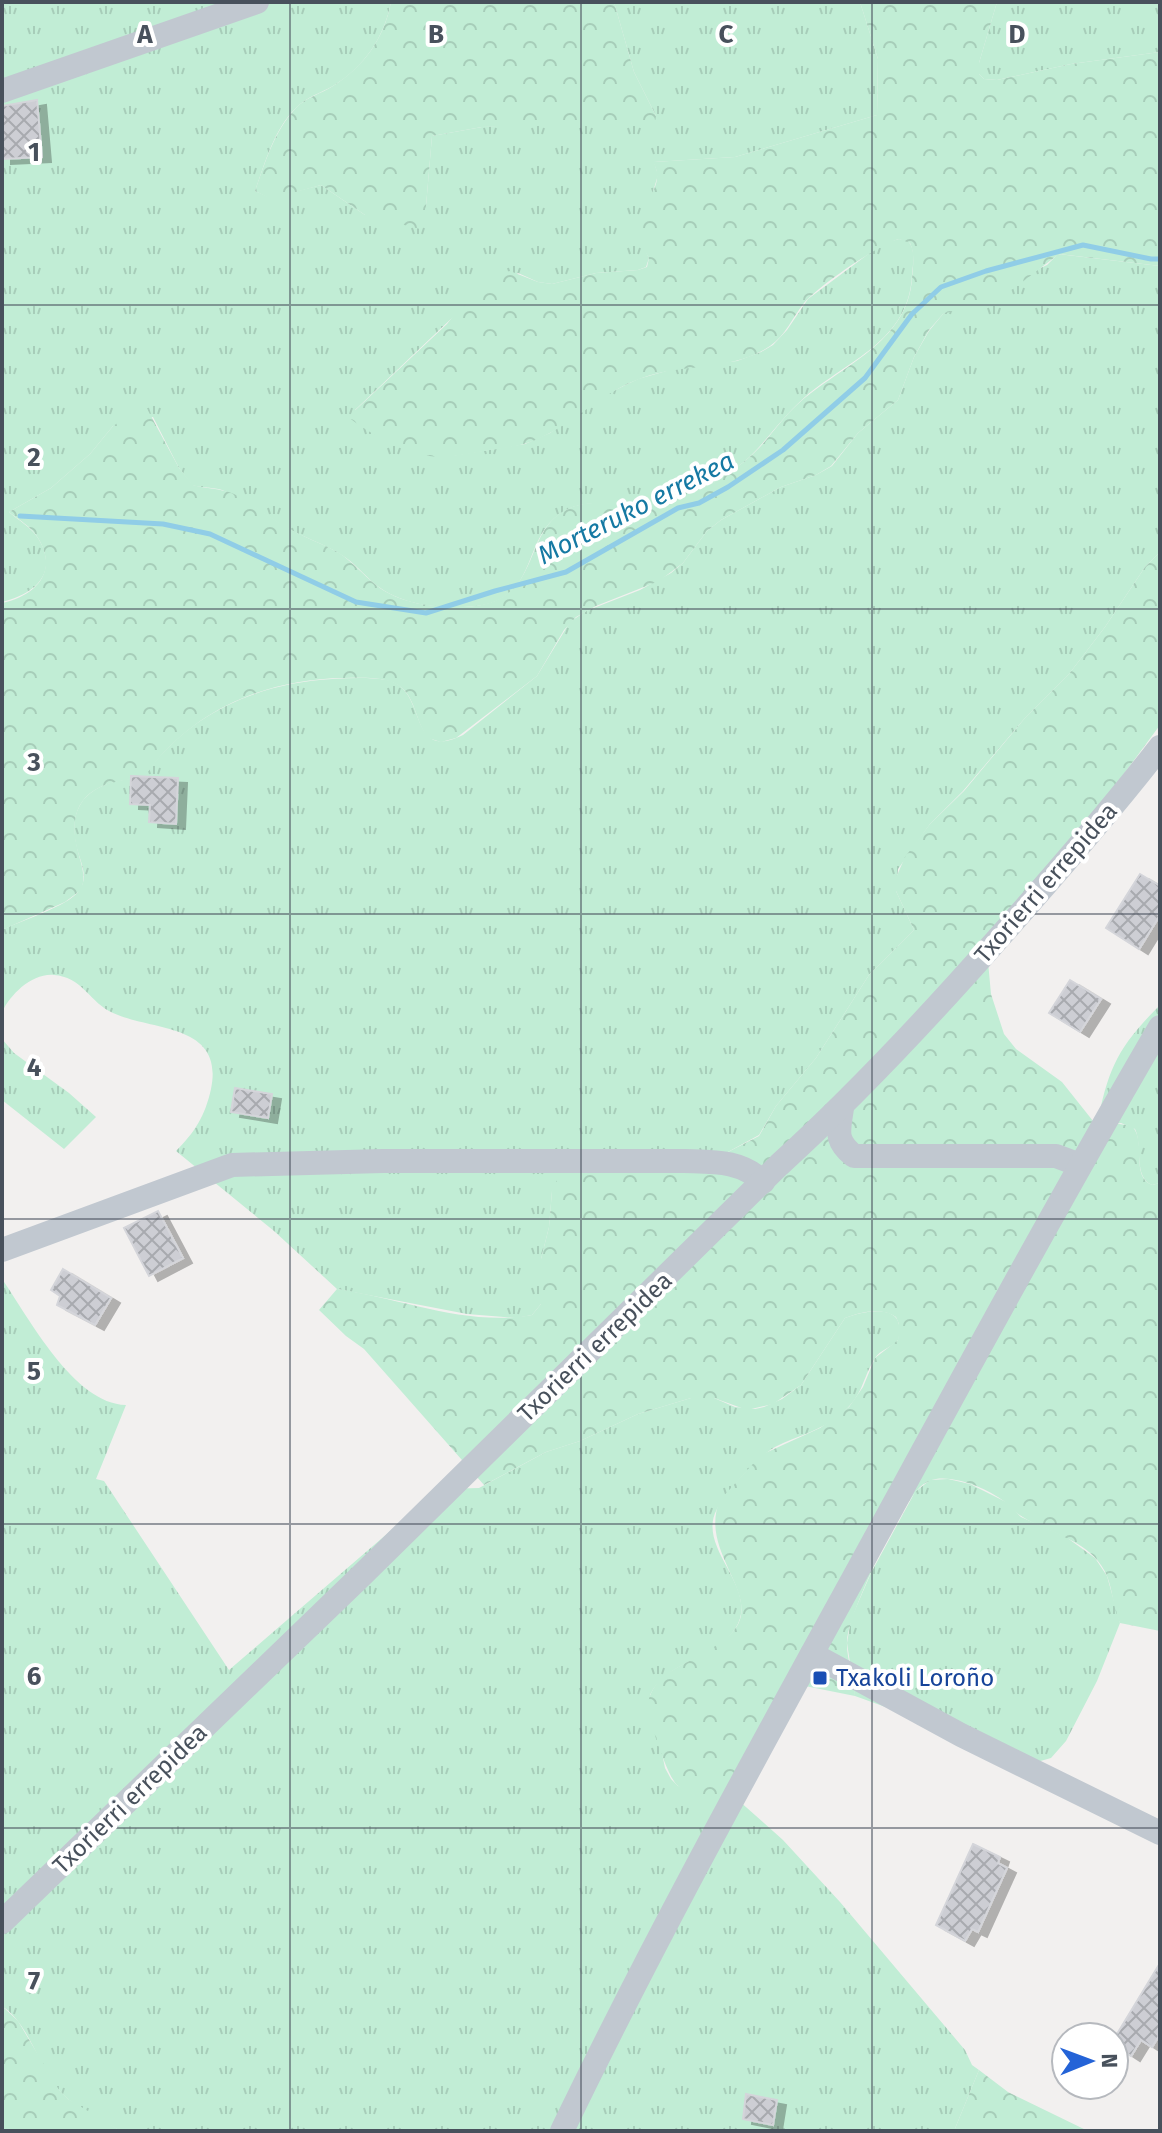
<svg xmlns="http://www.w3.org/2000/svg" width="1162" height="2133" viewBox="0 0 1162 2133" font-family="'Fira Sans',sans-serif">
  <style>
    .grass { fill: url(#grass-tufts) }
    .forest { fill: url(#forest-crowns) }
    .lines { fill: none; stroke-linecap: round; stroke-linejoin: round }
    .stream { stroke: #90cde7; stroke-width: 5 }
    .building { fill: url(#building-cross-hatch); stroke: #d4d5da; stroke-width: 2; filter: url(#shadow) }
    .minor { stroke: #c1c8d0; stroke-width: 24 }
    .grid { fill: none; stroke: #48515c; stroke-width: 2; stroke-opacity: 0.55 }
    .transit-dot { fill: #1a4fb4; stroke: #fff; stroke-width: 3 }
    .labels { text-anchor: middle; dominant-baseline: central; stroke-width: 8; stroke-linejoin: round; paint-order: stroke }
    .street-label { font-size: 24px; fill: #48515c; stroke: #fff }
    .transit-label { font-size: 24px; fill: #164399; stroke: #fff; text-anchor: start }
    .water-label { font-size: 26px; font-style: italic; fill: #1579a3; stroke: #fff }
    .grid-label { font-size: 26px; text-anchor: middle; font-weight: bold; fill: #48515c; stroke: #fff; stroke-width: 8; stroke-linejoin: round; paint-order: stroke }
  </style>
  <defs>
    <pattern id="grass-tufts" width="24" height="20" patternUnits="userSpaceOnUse" patternTransform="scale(2)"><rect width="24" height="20" fill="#c1edd5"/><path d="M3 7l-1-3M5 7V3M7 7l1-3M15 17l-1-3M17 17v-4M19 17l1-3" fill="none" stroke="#a7cdb9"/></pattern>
    <pattern id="forest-crowns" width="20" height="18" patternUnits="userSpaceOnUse" patternTransform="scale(2)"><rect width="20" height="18" fill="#c1edd5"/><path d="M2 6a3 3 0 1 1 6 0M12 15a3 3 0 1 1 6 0" fill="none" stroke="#a7cdb9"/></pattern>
    <pattern id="building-cross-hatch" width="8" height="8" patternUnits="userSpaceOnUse" patternTransform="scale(2)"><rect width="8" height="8" fill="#cdced4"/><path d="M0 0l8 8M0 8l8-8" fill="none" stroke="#a8aaaf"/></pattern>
    <filter id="shadow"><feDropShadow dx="9" dy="5" stdDeviation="0" flood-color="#0004"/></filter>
  </defs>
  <rect width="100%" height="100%" fill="#f2f0ef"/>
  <g class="grass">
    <path d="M2,2H391C384,38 364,67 333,86C321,93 306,97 296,108C274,129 265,163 255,191L271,198L321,185L365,215L426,206L432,136L482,127L656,116L634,72L614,2H860L878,59L877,115L735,157L654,162L658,175L652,195L645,250L649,258L646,267L638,270L596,273L552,284L538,282L518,273L453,317L355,410L420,453L431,456H451L525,444L550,433L601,397L638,379L677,368L737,361L761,352L773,345L787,330L808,299L871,252L888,242L899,239L908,241C916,250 913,263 912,275C909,341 848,360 805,397C788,412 775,429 760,446C741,468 712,486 685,497C645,513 596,494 566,510C516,537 545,606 463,607C433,608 401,604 376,585C364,575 354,562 340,554C322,543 303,537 285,527C265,515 244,498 222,490C213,487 202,488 192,485L179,468L153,417L113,426L90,454L51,488L9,512C18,520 31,527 38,538C60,574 34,594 2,602Z"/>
    <path d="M997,2H1160V52L1071,64L997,80L984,79L979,74V63Z"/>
    <path d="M1058,254L1160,266V552L1145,567L1105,627L1069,674L1025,718L963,791L930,824L898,869L896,891L914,930L869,975L816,1058L776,1106L759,1135L726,1153L552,1191L549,1227L541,1259V1304L532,1315L516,1318L467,1314L337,1289L274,1231L176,1151C195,1132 205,1116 211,1089C225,1021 148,1032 109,1011C88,999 81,977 54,975C32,973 11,994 2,1012V930C20,921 68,906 79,891C90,876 79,860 76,844C66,796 101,779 143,778C186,715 257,683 332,679C350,678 369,677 387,680C429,689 406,763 463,735L537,676L570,622L586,611L640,590L671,573L683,563L707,531L721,520L781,487L816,475L832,466L858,433L898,400L914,357L929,331L943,314L1047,265Z"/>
    <path d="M1160,1005V1183L1152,1185C1133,1177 1143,1146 1135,1129L1121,1123L1097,1126C1108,1068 1118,1047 1160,1005Z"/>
    <path d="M2,1039L14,1053L69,1093L96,1117L64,1149L2,1100Z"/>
    <path d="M2,1279C29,1318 74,1404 126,1405L96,1479L104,1481L229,1670L439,1489L479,1488L546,1452L580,1441L638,1414L691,1398H714L735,1407L755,1409L764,1407L782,1399L801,1385L845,1318C867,1310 908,1302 898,1340C892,1347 880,1350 875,1358C861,1381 864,1395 840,1415C820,1431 797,1436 775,1447C760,1455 725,1493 717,1509C695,1549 762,1588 735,1629C714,1660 666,1661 650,1695L665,1768L671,1779L678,1786L738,1800L783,1840L840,1902L965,2050L972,2065L979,2070L954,2131H121C100,2119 74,2108 58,2089C37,2064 30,2025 2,2006Z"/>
    <path d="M948,1479L970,1484L1006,1502L1021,1517L1066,1537L1095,1558L1107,1576L1120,1623L1097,1681L1066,1741L1051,1758L1037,1762L855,1696L847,1643L851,1619L871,1573L915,1492L930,1480Z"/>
  </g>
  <g class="forest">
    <path d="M391,2H614L634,72L656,116L655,122L482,127L432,136L426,206L420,229L365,215L321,185L271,199L255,191C265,163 274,131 296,108C306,97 321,94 333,86C364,66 384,39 391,2Z"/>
    <path d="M860,2H997L979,63V74L984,79L997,80L1071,64L1160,52V266L1059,254L1013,289L987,301L943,314L929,330L914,357L898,400L858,433L831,466L816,475L781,487L721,520L707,531L683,563L659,581L596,606L576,617L564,630L537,676L456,738L441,742L428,738C415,722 416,696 398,685C383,676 361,678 344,678C264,679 188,712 143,779C99,779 65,797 77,847C80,862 87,875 81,890L65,902L2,930V603C35,596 59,572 38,538C32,527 19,520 9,512L51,488L90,454L113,426L145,405L179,468L193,485C206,489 220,488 234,494C252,503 267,516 285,526C302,537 322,543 339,553C353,562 363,575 376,585C400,604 432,607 462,607C549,606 516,525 575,506C609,496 645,512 683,497C710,487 739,469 759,448C773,433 783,417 799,403C840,366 908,343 912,278C913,266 915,254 910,243L899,239C876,246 820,285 804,303C792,318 786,335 770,346C733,372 683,363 642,378C606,390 581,417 548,434C530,444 511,448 490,450C474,453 458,456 442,457C410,457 373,436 348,417L447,324L475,287L490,275L510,271L538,282L552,284L596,273L638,270L647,267L649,258C644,249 635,239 636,229C637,204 668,188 653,162L735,157L877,115L878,59Z"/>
    <path d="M1160,552V725L1109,794L986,940L991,994L1004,1034L1016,1049L1062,1082L1097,1126L1113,1123L1132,1126C1147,1142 1130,1176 1152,1185L1160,1183V1631L1120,1623C1113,1608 1113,1591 1107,1576C1092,1539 1047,1534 1018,1514C1013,1511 1009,1505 1005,1502C988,1489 957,1476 936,1479C930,1480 924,1483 920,1487C900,1506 848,1614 847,1641C846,1660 855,1677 855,1696L805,1686L729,1801C711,1801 692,1798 677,1785C668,1777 647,1717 648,1704C649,1694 655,1685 662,1677C682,1663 707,1654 726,1638C773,1601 696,1555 720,1500L761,1455L820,1428L849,1407L863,1387L875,1358L898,1340L899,1324L896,1317C881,1307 861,1312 845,1318L801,1385L773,1404L747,1410L714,1398H691L638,1414L580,1441L546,1452L484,1485L364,1349L346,1336L319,1310L337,1289C400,1298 467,1327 532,1315L541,1304V1259L549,1227L552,1191L558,1178L565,1173L726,1153L759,1136L776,1106L816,1058L869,975L914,930L896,891L895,880L905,857L930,824L964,791L1025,718L1069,674L1105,627L1145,567Z"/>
    <path d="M2,2006L18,2021L59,2090L68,2099L121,2131H2Z"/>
    <path d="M979,2070L1008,2092L1088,2131H954Z"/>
  </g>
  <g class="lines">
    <path class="stream" d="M20,516L163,524L210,534L356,602L426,613L495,591L566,572L678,508L699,503L728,487L783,450L865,378L912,314L941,287L986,271L1083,245L1151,259H1160"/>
  </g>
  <g class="building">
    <path d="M37,100L42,157L2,159V106Z"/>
    <path d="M131,776L178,778L176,824L149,822L150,805L130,804Z"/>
    <path d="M1140,874L1160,886V915L1139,949L1106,928Z"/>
    <path d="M1070,980L1101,999L1080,1032L1049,1013Z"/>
    <path d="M235,1088L272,1094L268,1118L231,1112Z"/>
    <path d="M158,1211L183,1258L149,1276L124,1228Z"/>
    <path d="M63,1269L111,1298L95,1325L57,1305L60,1296L51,1290Z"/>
    <path d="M973,1844L1000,1857L998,1863L1007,1868L978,1932L972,1929L965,1941L936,1925Z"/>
    <path d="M1160,1963V2034L1152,2047L1141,2040L1131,2056L1114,2045V2039Z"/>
    <path d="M746,2094L777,2100L773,2125L743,2119Z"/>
  </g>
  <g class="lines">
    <g class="minor">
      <path d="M2,91L257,2"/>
      <path d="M842,1108C839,1131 834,1140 854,1156H1056L1080,1165"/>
      <path d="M2,1250L232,1165L383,1161H684C713,1162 741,1160 763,1182"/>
      <path d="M812,1654L961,1735L1160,1833"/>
      <path d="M2,1922L362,1575L779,1165C856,1095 926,1020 995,942C1052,878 1108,814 1160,747"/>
      <path d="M562,2131C654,1940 757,1754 859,1568C958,1387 1056,1205 1160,1027"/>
    </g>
  </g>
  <path class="grid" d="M290,2V2131M581,2V2131M872,2V2131M2,305H1160M2,609H1160M2,914H1160M2,1219H1160M2,1524H1160M2,1828H1160"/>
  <rect class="transit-dot" x="812" y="1670" width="16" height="16" rx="4"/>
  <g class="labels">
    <g class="street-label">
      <text transform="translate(1046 883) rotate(-49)">Txorierri errepidea</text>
      <text transform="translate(595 1347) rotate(-44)">Txorierri errepidea</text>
      <text transform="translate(130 1799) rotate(-44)">Txorierri errepidea</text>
    </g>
    <g class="transit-label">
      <text x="836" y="1678">Txakoli Loroño</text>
    </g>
    <g class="water-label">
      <text transform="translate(636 508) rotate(-27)">Morteruko errekea</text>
    </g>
  </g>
  <g class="grid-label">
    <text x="145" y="43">A</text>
    <text x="436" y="43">B</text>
    <text x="726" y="43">C</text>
    <text x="1017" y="43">D</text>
    <text x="34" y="161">1</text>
    <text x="34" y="466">2</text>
    <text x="34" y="771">3</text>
    <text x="34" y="1076">4</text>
    <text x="34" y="1380">5</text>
    <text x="34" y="1685">6</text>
    <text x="34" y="1990">7</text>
  </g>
  <rect width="1162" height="2133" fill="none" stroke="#48515c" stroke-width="8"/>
  <g transform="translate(1090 2061) rotate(89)"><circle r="38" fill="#ffffff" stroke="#b6b9be" stroke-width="2"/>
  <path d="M0-6L14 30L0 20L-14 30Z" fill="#2463d7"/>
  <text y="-12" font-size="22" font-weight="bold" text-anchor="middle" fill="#48515c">N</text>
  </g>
</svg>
